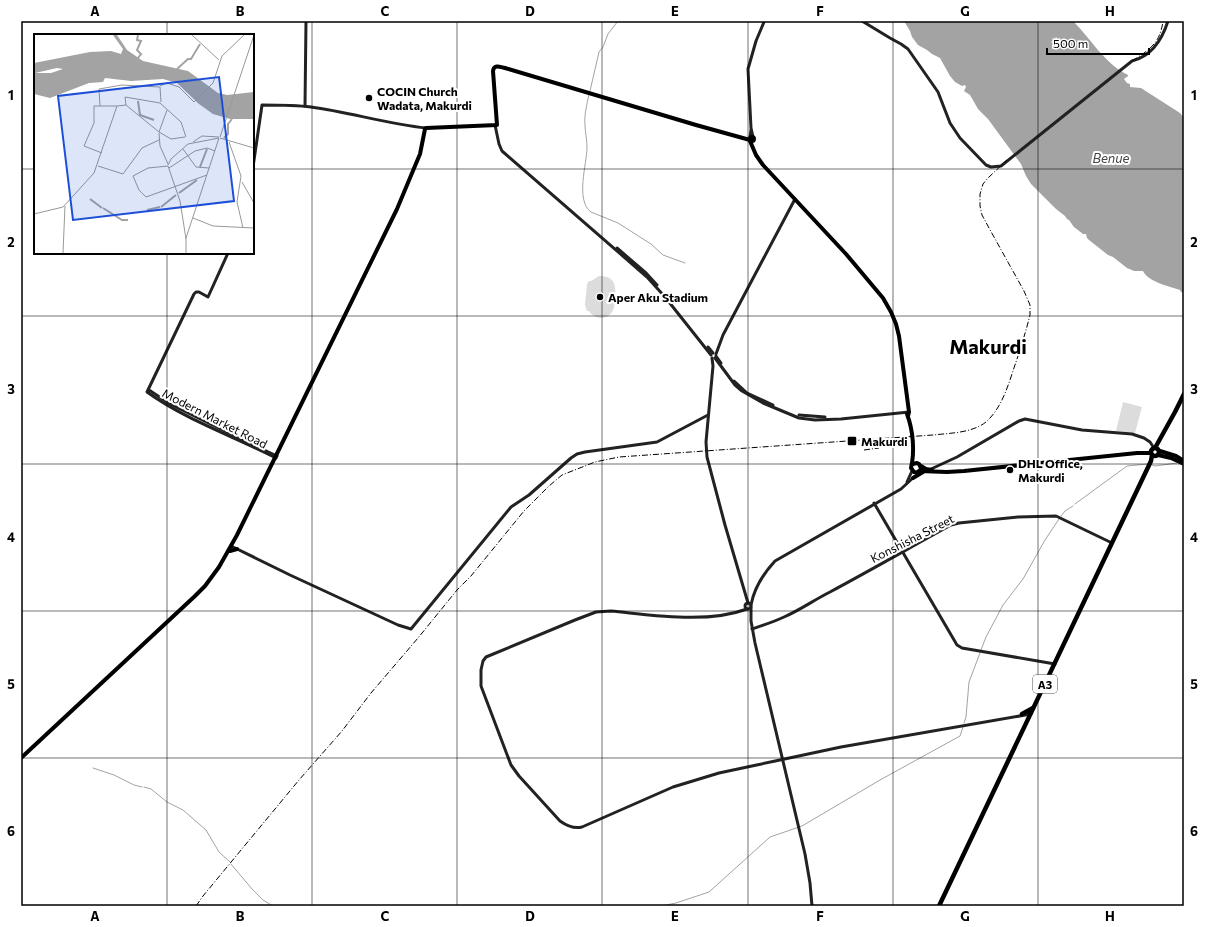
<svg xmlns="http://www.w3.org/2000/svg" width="1205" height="927" viewBox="0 0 1205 927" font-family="Commissioner,sans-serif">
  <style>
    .green { fill: #dcdcdc }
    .water { fill: #a3a3a3 }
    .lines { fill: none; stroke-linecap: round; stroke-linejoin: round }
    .stream { stroke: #a3a3a3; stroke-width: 1 }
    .secondary { stroke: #222; stroke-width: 3 }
    .primary { stroke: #000; stroke-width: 4 }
    .highway { stroke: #000; stroke-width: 4.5 }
    .rail { stroke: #000; stroke-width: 1; stroke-dasharray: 6 2 1 2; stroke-linecap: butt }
    .grid { fill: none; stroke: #000; stroke-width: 1; stroke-opacity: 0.55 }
    .poi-dot { fill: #000; stroke: #fff; stroke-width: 1.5 }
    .labels { text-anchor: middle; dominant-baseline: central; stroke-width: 4; stroke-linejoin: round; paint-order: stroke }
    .shield { fill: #fff; stroke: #4c4c4c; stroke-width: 1 }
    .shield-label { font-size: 11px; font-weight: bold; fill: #000 }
    .poi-label { font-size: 12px; font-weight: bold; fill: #000; stroke: #fff; text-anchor: start }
    .street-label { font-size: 12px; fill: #000; stroke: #fff }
    .water-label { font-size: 13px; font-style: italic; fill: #444; stroke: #fff }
    .town-label { font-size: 20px; font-weight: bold; fill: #000; stroke: #fff }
    .inset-river { fill: none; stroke: #a3a3a3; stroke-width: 2 }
    .inset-road { fill: none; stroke: #999; stroke-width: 1 }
    .view { fill: #1d4ed8; fill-opacity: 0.15; stroke: #1d4ed8; stroke-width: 2 }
    .inset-edge { fill: none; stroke: #000; stroke-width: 2 }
    .neatline { fill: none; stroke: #000; stroke-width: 1.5 }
    .grid-label { font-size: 13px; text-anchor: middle; font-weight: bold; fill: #000 }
  </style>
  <rect width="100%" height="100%" fill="#fff"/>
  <g class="green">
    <path d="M599,276C616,276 616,286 615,300C614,304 615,308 612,312C606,321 594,319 589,311H587L585,305L587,284L589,281H591Z"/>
    <path d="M1123,402L1142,407L1135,433L1116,431Z"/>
  </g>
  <path class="water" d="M904,21H1073C1091,39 1105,64 1128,75V76L1124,79L1127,83L1130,84V87L1141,88L1180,113L1184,118V293L1181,292L1180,290C1169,286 1148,282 1143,271H1134L1127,268L1113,257L1108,255L1089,240L1087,238L1086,234H1083L1074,227L1069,220L1067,219L1065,216L1056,209L1031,184L1026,176L1021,164L988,119L978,109L970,95L964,91L966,87L965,85L962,86L955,82L950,76L940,58L932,54L927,50L918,45L912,37L910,31Z"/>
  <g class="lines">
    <g class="stream">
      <path d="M590,91L599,52L603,47L608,34L618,21"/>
      <path d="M589,94C587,104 584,115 585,125C585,132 587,139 587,147C587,164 575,200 591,212L618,223L651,244L663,255L685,263"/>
      <path d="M1152,465L1155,466L1177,463"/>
      <path d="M1075,504L1127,466L1148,464"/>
      <path d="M1061,516L1065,511L1073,506"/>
      <path d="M981,650L986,637L1003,605L1023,579L1045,540L1059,519"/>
      <path d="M964,723L966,717L969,682L980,653"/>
      <path d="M93,768L114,775L134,785L142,787"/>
      <path d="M144,787L151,789L167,802L183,810L206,830L219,852L230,862"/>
      <path d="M231,864L252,889L263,900L273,906"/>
      <path d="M658,906H659"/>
      <path d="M661,906L676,903L709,892L770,837L802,826L880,780L960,736L963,727"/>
    </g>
    <g class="secondary">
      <path d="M862,21L890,38L901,44L908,49L938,92L950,123L960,138L986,165L991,167L1001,166L1132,61C1152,56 1162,40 1168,21"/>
      <path d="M305,106L306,21"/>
      <path d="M495,125L499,144L502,151L647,277L665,297L711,355"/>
      <path d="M750,137L751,130"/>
      <path d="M753,137L751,128L748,69L756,41L764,22"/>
      <path d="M253,167L262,105C278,105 295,105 311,107C349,112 387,124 426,128"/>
      <path d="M617,248L646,273L657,285"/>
      <path d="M228,253L208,297L199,292H196L194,294L147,392C186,420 233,436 276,458"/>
      <path d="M708,347L713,353"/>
      <path d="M716,354L723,335L795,199"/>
      <path d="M716,356L721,363"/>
      <path d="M712,358L713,366L706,442L707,457L725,525L748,603"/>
      <path d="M715,358L735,385L742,391L763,403L799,418L815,420L841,419L909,412"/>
      <path d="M734,381L747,393L773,405"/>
      <path d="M149,390L170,404L249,443L277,456"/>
      <path d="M799,415L825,417"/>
      <path d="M931,469L957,457L1019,421L1025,419L1082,430L1132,434L1144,438L1150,442L1154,448"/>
      <path d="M907,482L912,471"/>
      <path d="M874,503L957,645L962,648L1055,664"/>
      <path d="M231,546L290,575L398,625L411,629L511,507L529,495L571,458L577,454L585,452L657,442L708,415"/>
      <circle cx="748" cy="606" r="3"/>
      <path d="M751,605C754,588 763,574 775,561L901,489L914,477"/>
      <path d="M751,607V621L755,643L805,854L810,883L812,906"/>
      <path d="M747,609C707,624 653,615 611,611L596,612L575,620L486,657L483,661L481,670V686L511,765L519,776L560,821C567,826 574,829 582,827L673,787L719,773L841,747L1031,714"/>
      <path d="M752,629C763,625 774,622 784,617C800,610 814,600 830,592C871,570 911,547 951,525L959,523L1018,517L1056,516L1112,543"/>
    </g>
    <g class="primary">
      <circle cx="752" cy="139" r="2"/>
      <path d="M750,141L756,155L763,165L846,254L883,298L891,312L896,324L899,336L909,412L908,416"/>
      <path d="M907,414C913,430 915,451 911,468L914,472C917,473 920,472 921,468L919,464L917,463L913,464"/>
      <path d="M1160,451L1176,456L1184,461"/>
      <path d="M1158,455L1171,458L1184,464"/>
      <path d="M921,466L926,469L932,470"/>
      <path d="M919,471L947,472L964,471L1137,453H1151"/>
      <path d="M913,478L923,472"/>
      <path d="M230,551L237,549"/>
      <path d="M21,758L195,596L205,586L219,567L237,535L397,209L420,154L425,129L426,128L497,125L493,71C494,64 500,67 505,68L696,125L750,140"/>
    </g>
    <g class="highway">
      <circle cx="1155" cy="452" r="4"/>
      <path d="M1155,448L1175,412L1184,394"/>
      <path d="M1022,714L1033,708"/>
      <path d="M939,906L1151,461L1152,455"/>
    </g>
    <g class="rail">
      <path d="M1132,61C1149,50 1160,44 1163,21"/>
      <path d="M864,450L879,448"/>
      <path d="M196,906L203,896L299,780L342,731L371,693L418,638L457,590L471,576L524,511L549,486L562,475L595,462L619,457L933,435C951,433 972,433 986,422C1003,407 1009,382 1016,362C1021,347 1026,331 1030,315V305L1024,291L989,228L982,215L980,206V194L983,184L988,178L1007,160"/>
    </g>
  </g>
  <path class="grid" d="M167,21V35M312,21V906M457,21V906M602,21V906M748,21V906M893,21V906M1038,21V906M21,169H35M253,169H1184M167,253V906M21,316H1184M21,464H1184M21,611H1184M21,758H1184"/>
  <g class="poi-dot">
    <circle cx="369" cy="98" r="4"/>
    <circle cx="600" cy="297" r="4"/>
    <rect x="847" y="436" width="10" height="10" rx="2"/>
    <circle cx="1010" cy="470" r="4"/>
  </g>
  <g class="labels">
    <rect class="shield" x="1033" y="675" width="24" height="18" rx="3"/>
    <g class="shield-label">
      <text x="1045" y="684">A3</text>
    </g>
    <g class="poi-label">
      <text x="377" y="91">COCIN Church<tspan x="377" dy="14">Wadata, Makurdi</tspan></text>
      <text x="608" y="297">Aper Aku Stadium</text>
      <text x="861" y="441">Makurdi</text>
      <text x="1018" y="463">DHL Office,<tspan x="1018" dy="14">Makurdi</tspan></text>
    </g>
    <g class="street-label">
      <text transform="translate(215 418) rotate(27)">Modern Market Road</text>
      <text transform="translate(912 538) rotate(-27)">Konshisha Street</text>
    </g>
    <g class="water-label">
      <text x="1111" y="158">Benue</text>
    </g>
    <g class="town-label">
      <text x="988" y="346">Makurdi</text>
    </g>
  </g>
  <g transform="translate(34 34)">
    <rect width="220" height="220" fill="#fff"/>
    <path d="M79,1H83L93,16L109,27L154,37L184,59L193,61L220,58V85H196L179,80L165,70L143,49L129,45L97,47L71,44L69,48L55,49L16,64L0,60V29L56,18L77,17L87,20L89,15ZM23,34L29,35L17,39H1Z" fill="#a3a3a3" fill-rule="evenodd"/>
    <path class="inset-river" d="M104,24L107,20L103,16L107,7L103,6L104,1M143,35L154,25H157L166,10M104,67L106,81L120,86M190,104L194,100V90L198,85M166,133L173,115M145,159L163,146M56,165L68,174M127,173L142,161M69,174L88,186H94M113,176L126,173"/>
    <path class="inset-road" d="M158,1L185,26M126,52L133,49L145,53L160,68L179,49L188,22L210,1M126,53L127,68M126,69L147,88L152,103M92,71L125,98M66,72L65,55L88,51L126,53M125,98L137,105L151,103M125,98L133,76M125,99L126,112L134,130M186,103L220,1M186,104L220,114M159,108L168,102L185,103M195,108L207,142L203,168L209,194M154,110L185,104M149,115L162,133L175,134M68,119L50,112L60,89V72H83M134,131L137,125L154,110M64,132L89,140L108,114L125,106M134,132L114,134L99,142L105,156L112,163L173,141M134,132L146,167L152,205M135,134L161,117L173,114L181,117M208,148L220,169M0,180L29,173L60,139L83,72L92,71L91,63L126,69M159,184L179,192L220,194M29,219L31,172M152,219V204L185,104"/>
    <path class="view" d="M185,43L200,167L39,186L24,62Z"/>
    <rect width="220" height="220" class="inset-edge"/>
  </g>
  <rect width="1205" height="927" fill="none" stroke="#ffffff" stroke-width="44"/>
  <path d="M1047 48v6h102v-6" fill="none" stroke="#000000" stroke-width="2"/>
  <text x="1053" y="48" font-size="12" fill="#000000" stroke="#ffffff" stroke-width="3" paint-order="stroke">500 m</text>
  <rect x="22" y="22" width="1161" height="883" class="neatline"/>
  <g class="grid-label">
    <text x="95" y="16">A</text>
    <text x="240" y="16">B</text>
    <text x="385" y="16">C</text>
    <text x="530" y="16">D</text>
    <text x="675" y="16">E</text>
    <text x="820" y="16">F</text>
    <text x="965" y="16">G</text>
    <text x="1110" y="16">H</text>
    <text x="11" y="100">1</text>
    <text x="1194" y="100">1</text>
    <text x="11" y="247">2</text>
    <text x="1194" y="247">2</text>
    <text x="11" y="394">3</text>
    <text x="1194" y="394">3</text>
    <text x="11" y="542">4</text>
    <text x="1194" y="542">4</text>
    <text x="11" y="689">5</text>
    <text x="1194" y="689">5</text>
    <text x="11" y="836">6</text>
    <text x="1194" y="836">6</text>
    <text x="95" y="921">A</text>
    <text x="240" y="921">B</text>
    <text x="385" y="921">C</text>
    <text x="530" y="921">D</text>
    <text x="675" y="921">E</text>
    <text x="820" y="921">F</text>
    <text x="965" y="921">G</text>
    <text x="1110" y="921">H</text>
  </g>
</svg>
